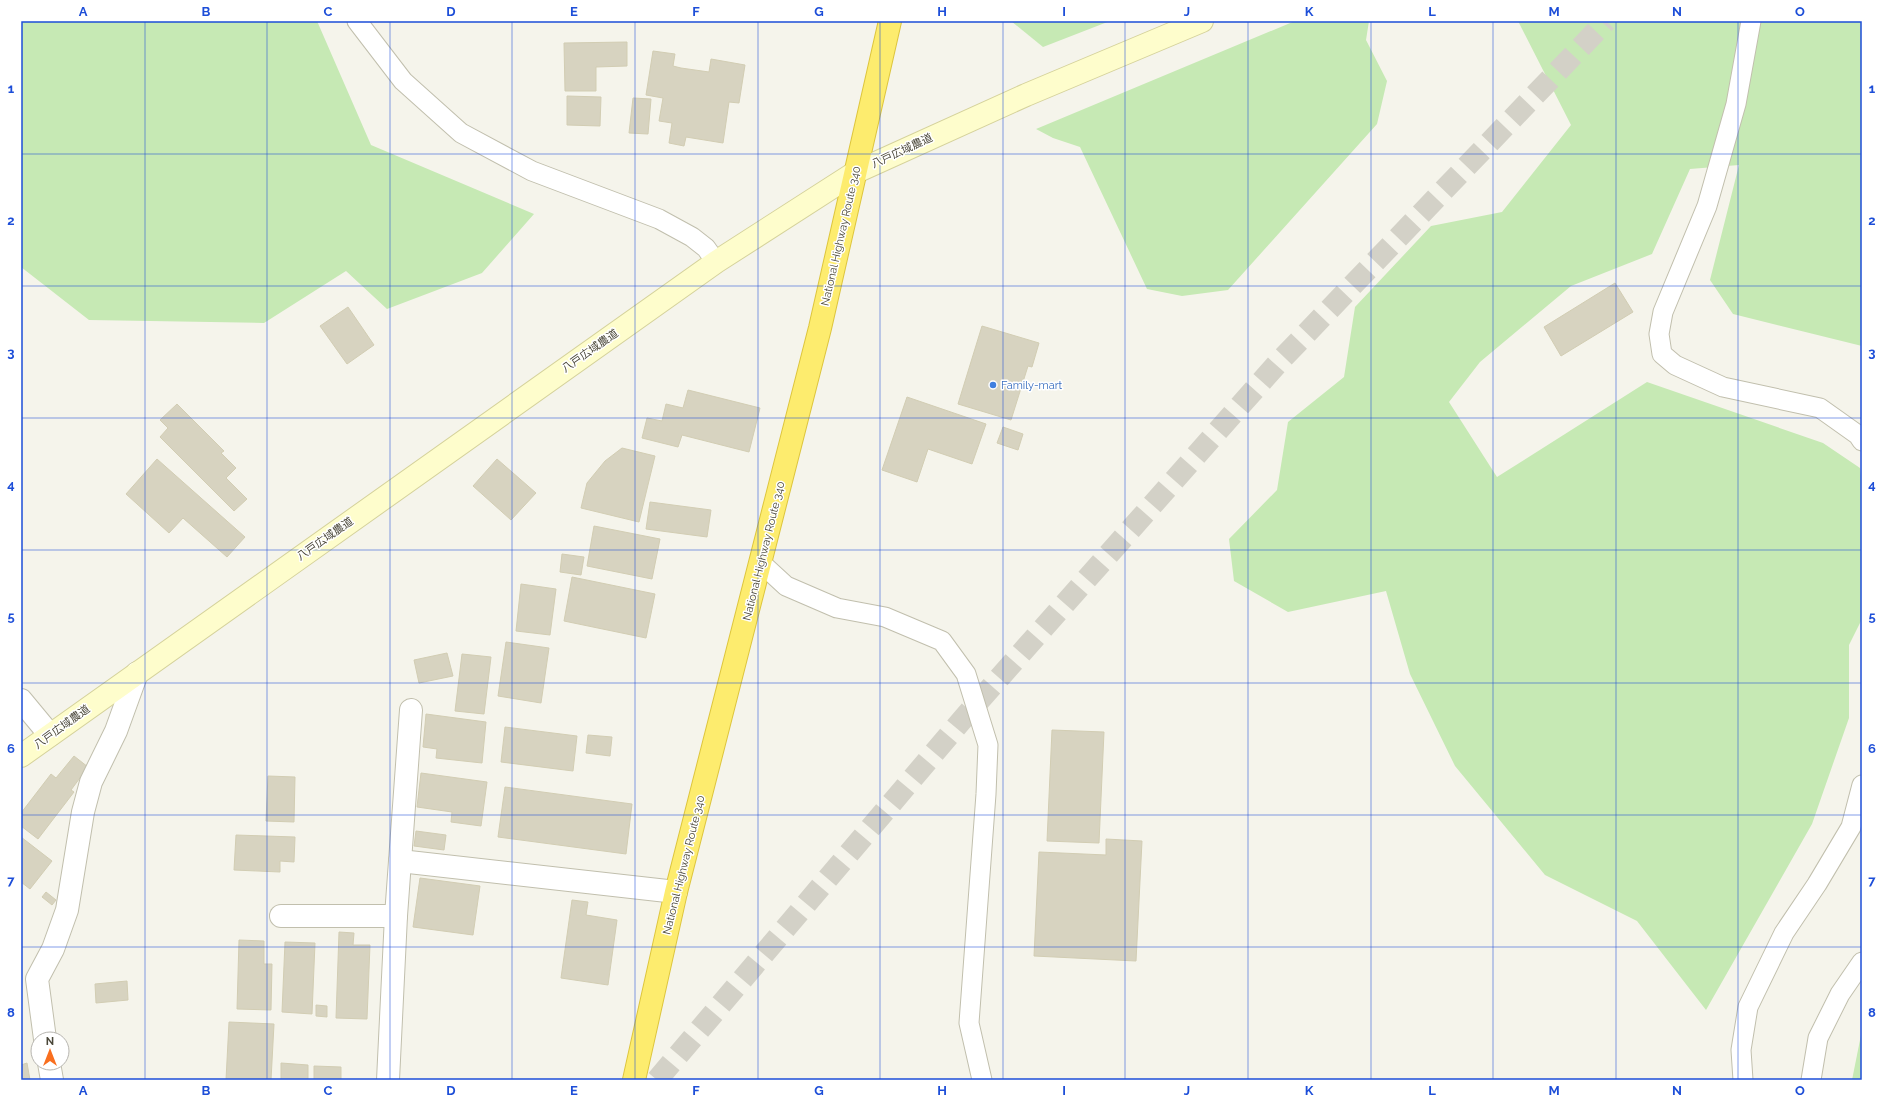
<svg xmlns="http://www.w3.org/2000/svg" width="1883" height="1101" viewBox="0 0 1883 1101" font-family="Raleway,'Noto Sans JP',sans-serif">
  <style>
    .green { fill: #c6e9b4 }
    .building { fill: #d7d3c0; stroke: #d2cdb3 }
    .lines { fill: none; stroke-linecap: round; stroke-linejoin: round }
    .highway-tunnel { stroke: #d3d1c7; stroke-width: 22; stroke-dasharray: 22 11; stroke-linecap: butt }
    .lane-casing { stroke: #c1bfad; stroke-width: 21 }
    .street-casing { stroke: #c1bfad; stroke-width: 24 }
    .secondary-casing { stroke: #d5d29b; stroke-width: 24 }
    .highway-casing { stroke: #ddc53d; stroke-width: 24 }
    .lane { stroke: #fff; stroke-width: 19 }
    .street { stroke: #fff; stroke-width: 22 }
    .secondary { stroke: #fefdcc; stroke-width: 22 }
    .highway { stroke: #fdec6e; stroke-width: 22 }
    .grid { fill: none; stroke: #1d4ed8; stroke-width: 1; stroke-opacity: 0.55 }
    .shop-dot { fill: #3f7fe0; stroke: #fff; stroke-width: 1.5 }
    .labels { text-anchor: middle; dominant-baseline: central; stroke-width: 3; stroke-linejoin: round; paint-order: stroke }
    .street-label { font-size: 11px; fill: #4a4739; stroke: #fff }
    .shop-label { font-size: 11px; fill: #366cbe; stroke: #fff; text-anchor: start }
    .neatline { fill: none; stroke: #1d4ed8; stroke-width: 1.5 }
    .grid-label { font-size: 13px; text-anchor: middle; font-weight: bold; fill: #1d4ed8 }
  </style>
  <rect width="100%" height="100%" fill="#f5f4eb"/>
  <g class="green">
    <path d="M21,21H317L371,145L534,214L482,273L387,309L346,271L264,323L89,320L21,267Z"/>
    <path d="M1011,21H1110L1043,47Z"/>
    <path d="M1295,21H1369L1366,40L1387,81L1377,124L1228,290L1182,296L1147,289L1080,147L1053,138L1036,129Z"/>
    <path d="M1518,21H1862V346L1733,314L1710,280L1739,165L1690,169L1652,254L1571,286L1480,362L1449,402L1497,477L1647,382L1823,443L1860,468L1862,484V619L1849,645V718L1812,824L1706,1010L1637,921L1545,875L1455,766L1410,674L1386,591L1288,612L1234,581L1229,539L1277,490L1288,422L1344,377L1355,307L1431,226L1502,212L1571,125Z"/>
    <path d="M1862,1030V1080H1852Z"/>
  </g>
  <g class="building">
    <path d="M627,42V66L596,67V91H565L564,43Z"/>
    <path d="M653,51L675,54L673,66L681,68L709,72L711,59L745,65L739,103L729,102L723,143L686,137L684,146L669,143L672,123L659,121L663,98L646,95Z"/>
    <path d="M567,96L601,97L600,126L567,125Z"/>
    <path d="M633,98L651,99L648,134L629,133Z"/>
    <path d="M1615,283L1633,312L1561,356L1544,327Z"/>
    <path d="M348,307L374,345L347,364L320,326Z"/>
    <path d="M982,326L1039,343L1032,367L1028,366L1011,420L958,404Z"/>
    <path d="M688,390L760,408L749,452L682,435L678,447L642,438L647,418L662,421L666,404L683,408Z"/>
    <path d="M907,397L986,424L972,464L928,449L917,482L882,470Z"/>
    <path d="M177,404L224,451L221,453L236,468L226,478L247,499L234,511L160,437L168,428L160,420Z"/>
    <path d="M1003,427L1023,434L1018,450L997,443Z"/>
    <path d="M622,448L655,456L639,522L581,508L587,483L605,461Z"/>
    <path d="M157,459L245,537L227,557L183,518L169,533L126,494Z"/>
    <path d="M497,459L536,493L511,520L473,486Z"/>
    <path d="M650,502L711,510L707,537L646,529Z"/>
    <path d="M594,526L660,539L652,579L587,566Z"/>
    <path d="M562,554L584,557L581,575L560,572Z"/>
    <path d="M572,577L655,594L646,638L564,621Z"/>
    <path d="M521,584L556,589L550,635L516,631Z"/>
    <path d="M506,642L549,648L541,703L498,696Z"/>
    <path d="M447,653L453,676L419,683L414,660Z"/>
    <path d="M462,654L491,657L484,714L455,711Z"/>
    <path d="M426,714L486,722L482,763L436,758L437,749L423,747Z"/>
    <path d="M505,727L577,736L573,771L501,762Z"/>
    <path d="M1052,730L1104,732L1099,843L1047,841Z"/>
    <path d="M588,735L612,737L610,756L586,753Z"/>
    <path d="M74,756L88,767L71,790L74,792L38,839L21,826V813L51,774L56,778Z"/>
    <path d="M421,773L487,782L481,826L451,822L452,812L417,807Z"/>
    <path d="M268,776L295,777L294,822L266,821Z"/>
    <path d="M505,787L632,804L626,854L498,837Z"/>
    <path d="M416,831L446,835L444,850L414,846Z"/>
    <path d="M236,835L295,837L294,862L280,861V872L234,870Z"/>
    <path d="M21,837L52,861L30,889L21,882Z"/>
    <path d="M1106,839L1142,841L1136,961L1034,956L1039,852L1106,855Z"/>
    <path d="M420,878L480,886L473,935L413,927Z"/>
    <path d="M46,892L56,900L52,905L42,897Z"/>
    <path d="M572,900L588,902L586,915L617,920L608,985L561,978Z"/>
    <path d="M339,932L354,933L353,945H370L367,1019L336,1018Z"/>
    <path d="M239,940L264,941V964H272L271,1010L237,1009Z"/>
    <path d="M285,942L315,943L312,1014L282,1012Z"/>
    <path d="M127,981L128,1000L96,1003L95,984Z"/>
    <path d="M316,1005L327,1006V1017L316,1016Z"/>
    <path d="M229,1022L274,1024L271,1080H226Z"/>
    <path d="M27,1063L30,1080H21V1065Z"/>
    <path d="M281,1063L308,1065V1080H281Z"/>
    <path d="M314,1066L341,1067V1080H314Z"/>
  </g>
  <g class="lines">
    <path class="highway-tunnel" d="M657,1080L962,720L1277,364L1606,21"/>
    <g class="lane-casing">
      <g id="lane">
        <path d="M357,21L403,81L461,133L532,171L659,219L692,237L706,248L716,262"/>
        <path d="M1751,21L1736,104L1707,206L1663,312L1659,334L1662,354L1675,365L1723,387L1820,408L1858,435L1862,441"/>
        <path d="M761,563L786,586L837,608L885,617L942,641L966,674L988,745L986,794L969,1023L982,1080"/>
        <path d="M1743,1080L1741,1050L1748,1007L1784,933L1817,884L1851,827L1862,785"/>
        <path d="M1811,1080L1818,1038L1840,994L1862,962"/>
      </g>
    </g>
    <g class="street-casing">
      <g id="street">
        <path d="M21,700L50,735"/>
        <path d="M400,861L676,892"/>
        <path d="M281,916H396"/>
        <path d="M45,1039L37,979L53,949L67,910L83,812L91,782L116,731L137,673"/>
        <path d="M49,1063L52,1080"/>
        <path d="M388,1080L396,916L411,710"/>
      </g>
    </g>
    <g class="secondary-casing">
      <path id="secondary" d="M21,756L716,262L856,172L1026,95L1202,21"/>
    </g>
    <g class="highway-casing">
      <path id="highway" d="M634,1080L676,892L820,328L890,21"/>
    </g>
    <use href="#lane" class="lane"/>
    <use href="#street" class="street"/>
    <use href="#secondary" class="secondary"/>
    <use href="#highway" class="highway"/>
  </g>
  <path class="grid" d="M145,21V1080M267,21V1080M390,21V1080M512,21V1080M635,21V1080M758,21V1080M880,21V1080M1003,21V1080M1125,21V1080M1248,21V1080M1371,21V1080M1493,21V1080M1616,21V1080M1738,21V1080M21,154H1862M21,286H1862M21,418H1862M21,550H1862M21,683H1862M21,815H1862M21,947H1862"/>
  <circle class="shop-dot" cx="993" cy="385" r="4"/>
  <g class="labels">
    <g class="street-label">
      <text transform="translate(902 151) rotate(-25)">八戸広域農道</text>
      <text transform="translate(841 236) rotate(-77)">National Highway Route 340</text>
      <text transform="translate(590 351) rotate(-35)">八戸広域農道</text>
      <text transform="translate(325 539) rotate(-35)">八戸広域農道</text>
      <text transform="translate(764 551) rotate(-76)">National Highway Route 340</text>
      <text transform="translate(62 727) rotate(-36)">八戸広域農道</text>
      <text transform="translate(684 865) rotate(-76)">National Highway Route 340</text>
    </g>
    <g class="shop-label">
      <text x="1001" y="385">Family-mart</text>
    </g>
  </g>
  <rect width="1883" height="1101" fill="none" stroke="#ffffff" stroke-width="44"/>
  <g transform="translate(50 1051)"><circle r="19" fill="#ffffff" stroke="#b7b5b0"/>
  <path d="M0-3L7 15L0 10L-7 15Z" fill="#f96f1f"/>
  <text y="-6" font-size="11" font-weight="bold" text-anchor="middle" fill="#4a4739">N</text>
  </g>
  <rect x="22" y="22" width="1839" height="1057" class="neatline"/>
  <g class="grid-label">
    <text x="83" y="16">A</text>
    <text x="206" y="16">B</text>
    <text x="328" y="16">C</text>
    <text x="451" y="16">D</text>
    <text x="574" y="16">E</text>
    <text x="696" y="16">F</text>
    <text x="819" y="16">G</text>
    <text x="942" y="16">H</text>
    <text x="1064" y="16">I</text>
    <text x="1187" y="16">J</text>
    <text x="1309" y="16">K</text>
    <text x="1432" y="16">L</text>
    <text x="1554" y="16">M</text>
    <text x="1677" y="16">N</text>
    <text x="1800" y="16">O</text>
    <text x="11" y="93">1</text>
    <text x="1872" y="93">1</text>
    <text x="11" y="225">2</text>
    <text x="1872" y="225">2</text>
    <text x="11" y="357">3</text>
    <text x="1872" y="357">3</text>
    <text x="11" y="489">4</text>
    <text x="1872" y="489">4</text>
    <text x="11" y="621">5</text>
    <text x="1872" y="621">5</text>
    <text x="11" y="753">6</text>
    <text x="1872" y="753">6</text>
    <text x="11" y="885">7</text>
    <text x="1872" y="885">7</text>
    <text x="11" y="1017">8</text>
    <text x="1872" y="1017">8</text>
    <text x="83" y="1095">A</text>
    <text x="206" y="1095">B</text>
    <text x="328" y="1095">C</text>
    <text x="451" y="1095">D</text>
    <text x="574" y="1095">E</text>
    <text x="696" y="1095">F</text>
    <text x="819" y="1095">G</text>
    <text x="942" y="1095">H</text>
    <text x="1064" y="1095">I</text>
    <text x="1187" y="1095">J</text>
    <text x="1309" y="1095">K</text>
    <text x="1432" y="1095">L</text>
    <text x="1554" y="1095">M</text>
    <text x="1677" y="1095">N</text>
    <text x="1800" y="1095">O</text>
  </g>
</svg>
